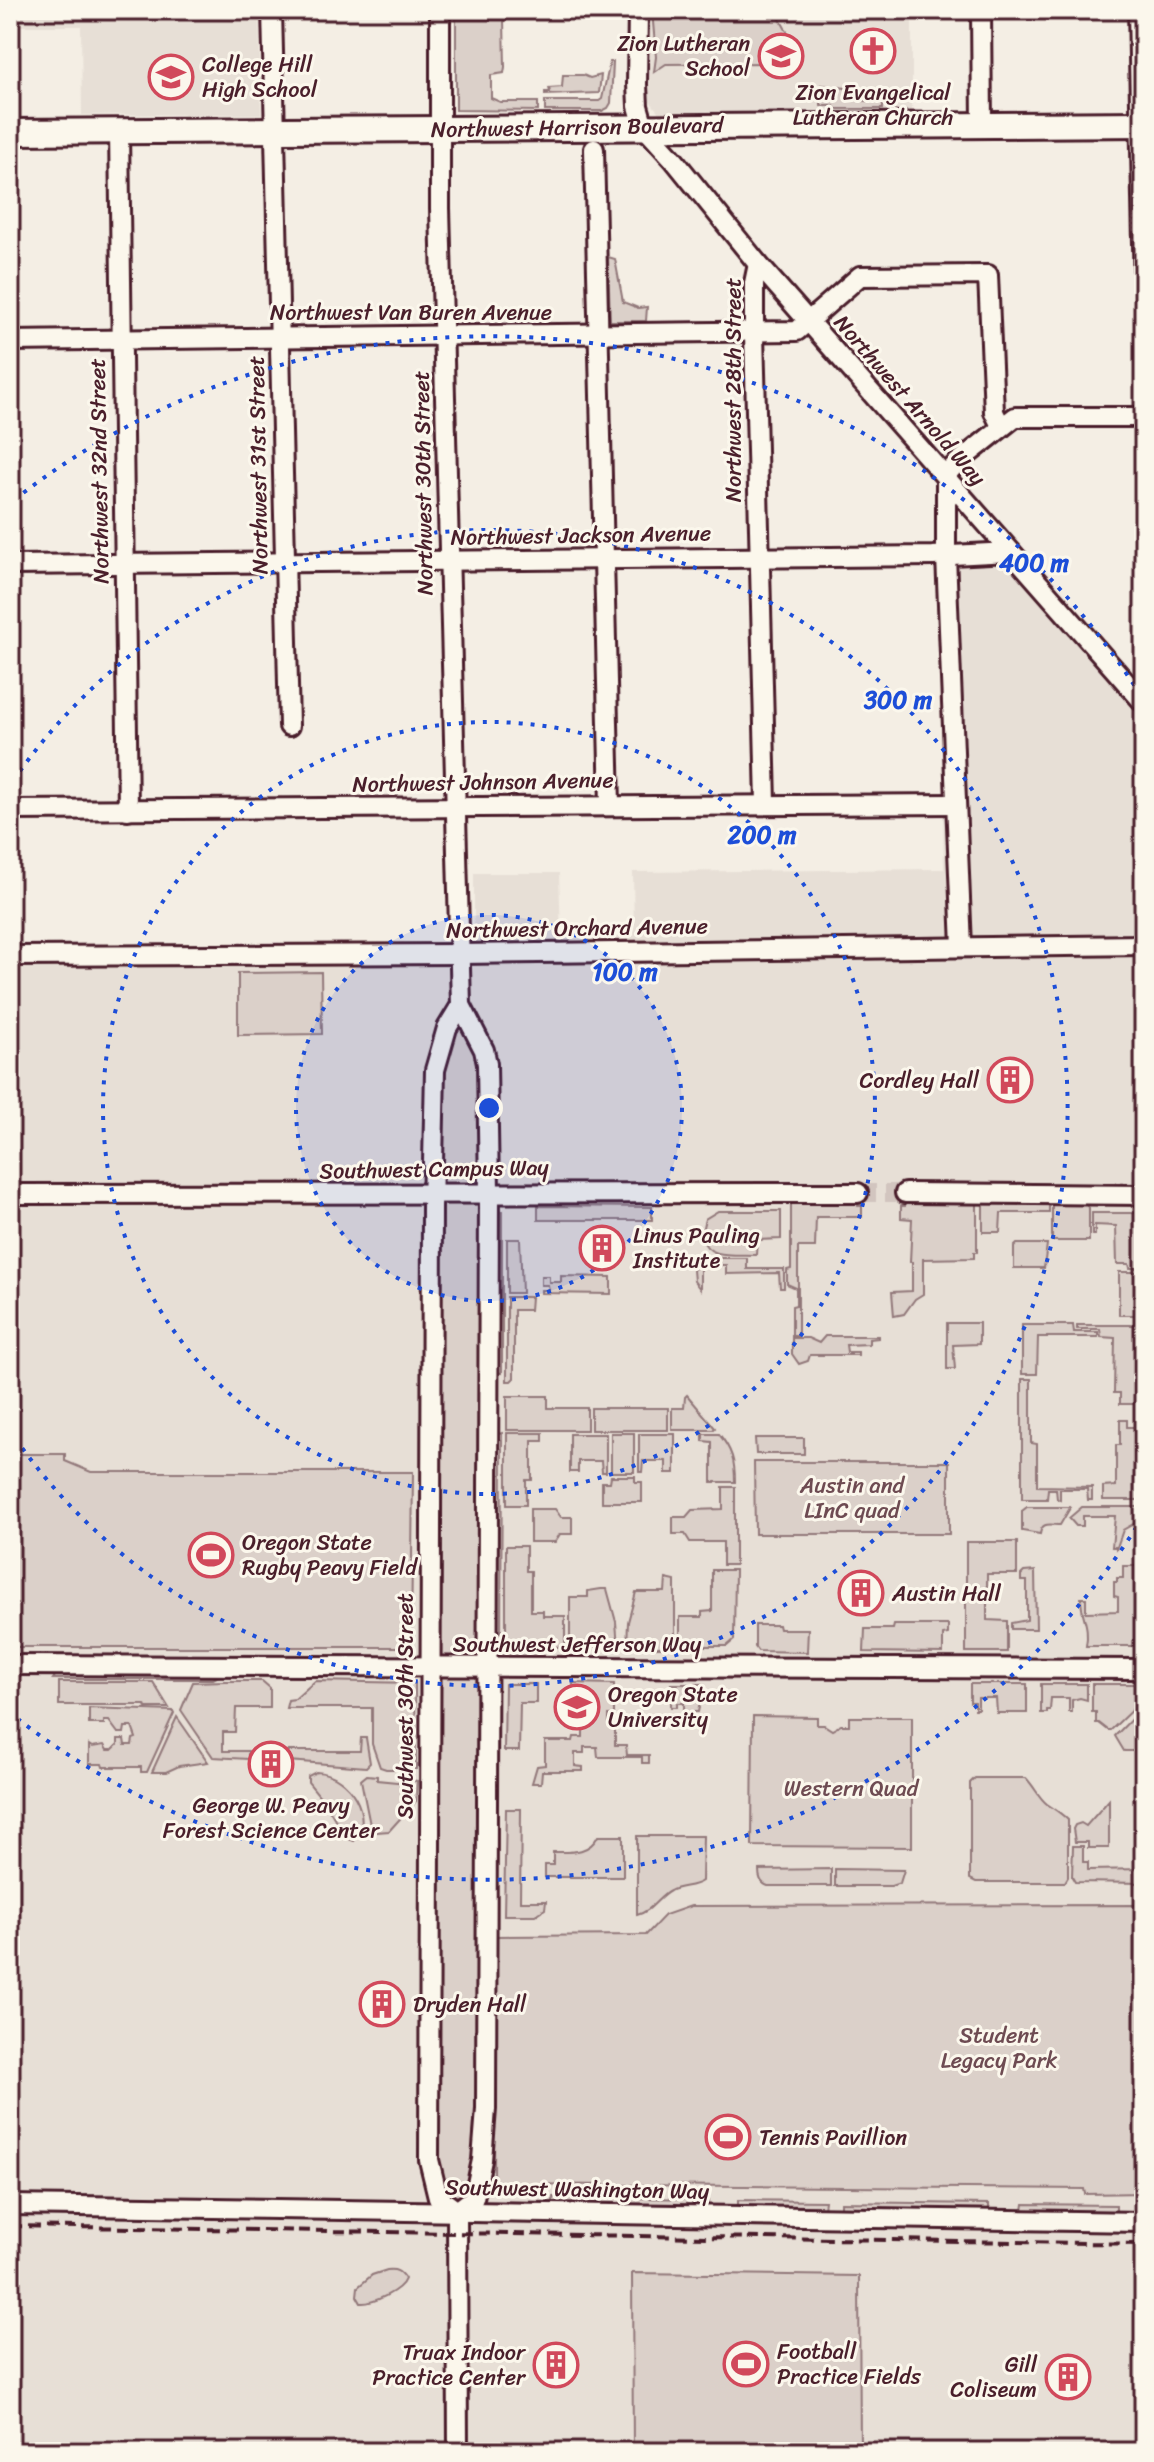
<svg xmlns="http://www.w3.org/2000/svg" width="1154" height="2462" viewBox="0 0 1154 2462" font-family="Sriracha,sans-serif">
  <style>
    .built { fill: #e7dfd6 }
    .green { fill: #dbd0c9; stroke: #92787a; stroke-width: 2 }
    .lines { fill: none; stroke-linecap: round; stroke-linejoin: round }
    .minor-tunnel { stroke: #d2c5bf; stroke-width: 18; stroke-dasharray: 18 9; stroke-linecap: butt }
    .minor-casing { stroke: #4a1f2b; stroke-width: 24 }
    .major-casing { stroke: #4a1f2b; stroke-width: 30 }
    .minor { stroke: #fbf7ec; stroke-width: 18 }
    .major { stroke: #fbf7ec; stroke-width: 24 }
    .rail { stroke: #4a1f2b; stroke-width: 4; stroke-dasharray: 12 6; stroke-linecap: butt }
    .ring { fill: none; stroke: #1d4ed8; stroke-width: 4; stroke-dasharray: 4 8 }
    .labels { text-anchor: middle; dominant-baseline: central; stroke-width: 6; stroke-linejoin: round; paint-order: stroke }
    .poi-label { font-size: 22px; fill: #4a1f2b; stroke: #fbf7ec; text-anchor: start }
    .street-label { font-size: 22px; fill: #4a1f2b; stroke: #fbf7ec }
    .park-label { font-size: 22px; fill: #6e4b52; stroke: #fbf7ec }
    .centre { fill: #1d4ed8; stroke: #fbf7ec; stroke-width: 4 }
    .ring-label { font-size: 24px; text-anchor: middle; font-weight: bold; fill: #1d4ed8; stroke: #fbf7ec; stroke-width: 6; stroke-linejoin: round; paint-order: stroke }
  </style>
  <rect width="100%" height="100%" fill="#f4eee4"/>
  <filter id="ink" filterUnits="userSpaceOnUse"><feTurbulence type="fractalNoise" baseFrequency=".0125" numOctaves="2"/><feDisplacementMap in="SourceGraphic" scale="16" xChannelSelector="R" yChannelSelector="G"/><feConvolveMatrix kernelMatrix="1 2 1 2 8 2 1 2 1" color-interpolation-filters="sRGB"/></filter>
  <g filter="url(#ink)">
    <g class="built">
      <path d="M10,10H259L261,114L82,115L81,26H10Z"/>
      <path d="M650,10H912V113H659L650,101Z"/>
      <path d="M1008,554L1144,707V2452H10V960L474,961V873H559L561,936L634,935L633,872L944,869L943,817L956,736L949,560Z"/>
    </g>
    <g class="green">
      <path d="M652,10H775L795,46V57L790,58L788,63L666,64L654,72L656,57Z"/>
      <path d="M456,19H504L505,67L504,73L491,75V98L500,102H538V111L456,110Z"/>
      <path d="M610,62H613L611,103L608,108L602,111H545V101H599L602,99Z"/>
      <path d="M563,75H583L590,78L601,75L599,93L545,95V92H550L549,88L562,87Z"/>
      <path d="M821,85L846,88L849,94L856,95L860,100L883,103V109H835L834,106H821Z"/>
      <path d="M608,257L615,259L623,302L638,308L647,307L646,321H610Z"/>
      <path d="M321,972L322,1034L238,1035V973Z"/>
      <path d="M461,1025L465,1026L482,1062L481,2132L468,2196H449L436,2162L438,1074L457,1026Z"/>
      <path d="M795,1198H858V1206H862V1217H816L815,1247H798V1336H792V1306L796,1305V1288L787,1284V1270L791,1269V1203H794Z"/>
      <path d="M905,1198H977V1252H974V1258L923,1259V1294L915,1299L904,1314L894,1316L892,1292L912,1291V1262H910L912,1219L901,1218V1206H905Z"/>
      <path d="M983,1204H1049V1213H1001L1000,1232H983Z"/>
      <path d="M1052,1204H1085L1089,1208V1241H1052Z"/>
      <path d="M538,1206L652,1207V1220H538Z"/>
      <path d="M496,1211H502V1373L496,1372Z"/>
      <path d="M781,1211V1239L757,1240L756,1255C728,1254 692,1260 705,1219L718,1211Z"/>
      <path d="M1092,1213H1144V1268H1130L1129,1264H1117L1116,1226L1095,1225V1235H1092Z"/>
      <path d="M507,1239H520L522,1293H507Z"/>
      <path d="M1017,1244H1047L1044,1268H1014V1247Z"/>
      <path d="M703,1258H747V1269H784V1288H780L779,1273L726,1274V1265H700V1289L694,1281L693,1270Z"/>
      <rect x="1119" y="1272" width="25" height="43"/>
      <path d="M541,1276H549V1282H561V1276L611,1277V1294L541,1293V1290H549L548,1285H541Z"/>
      <path d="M507,1297H531L530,1310H514V1378L511,1381H507Z"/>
      <path d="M947,1323H979V1344L953,1345L955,1369H947Z"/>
      <path d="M1022,1325H1073L1074,1332H1098V1337H1038L1037,1374H1022Z"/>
      <path d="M1077,1325H1135L1144,1332V1404H1120V1393H1114L1115,1338L1101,1337L1100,1329H1077Z"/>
      <path d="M825,1336H878V1338L869,1339V1344L846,1345L847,1352H858V1355H810L808,1361L799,1364L792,1354V1338H808L819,1343Z"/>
      <path d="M1022,1379H1031V1443L1037,1444V1486L1092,1487V1500H1088L1087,1489H1060V1500L1057,1499L1056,1489H1048L1047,1499H1022Z"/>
      <path d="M687,1395L715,1428L713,1430H672V1408H684L685,1397Z"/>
      <path d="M507,1396H548V1408H587V1430H507Z"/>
      <rect x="591" y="1408" width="77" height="22"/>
      <path d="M1120,1420H1127V1427H1137V1444H1144V1500H1103V1487L1116,1486V1445H1120Z"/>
      <path d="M502,1433L501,1646H495V1435Z"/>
      <path d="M507,1433H543V1441H532V1480H526V1505H507Z"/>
      <rect x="611" y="1433" width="23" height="39"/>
      <path d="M570,1434H606V1472H602L601,1461H578V1472H570Z"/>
      <path d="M639,1434H675V1473H666V1461H643L642,1472H639Z"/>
      <path d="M703,1434H719C732,1450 735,1461 735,1482H712V1442L703,1441Z"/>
      <path d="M755,1438H804V1454H756Z"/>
      <path d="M10,1454H65V1461L91,1472H413L411,1643L400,1647H10Z"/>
      <path d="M754,1462H949V1534H755Z"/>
      <path d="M611,1476H635V1482H642V1502H602V1482H610Z"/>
      <path d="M723,1487H735V1565H723V1542H690L685,1534H673V1517H686L692,1510L723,1509Z"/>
      <path d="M1027,1507H1069L1070,1508L1060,1525C1050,1525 1042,1521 1040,1534L1022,1531V1511Z"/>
      <path d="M1082,1507H1143L1144,1518L1123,1530L1116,1550V1547H1112L1115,1516H1083V1526H1076L1069,1518Z"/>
      <path d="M530,1509H555L561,1517H572V1534H560L555,1542H530Z"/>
      <path d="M966,1542H1017V1574H987V1620L1007,1621V1652H966Z"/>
      <path d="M506,1546H526V1571H531V1611H543V1616H565V1647L506,1646Z"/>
      <path d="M1123,1566H1144V1639L1133,1646H1086C1090,1623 1081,1618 1081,1598H1086V1612L1118,1611V1597L1114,1596V1582H1117V1578H1123Z"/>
      <path d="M712,1570H735L734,1640L727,1646H680V1617H702V1612L712,1611Z"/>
      <path d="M1035,1571L1036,1629H1011V1623L1027,1620V1581H1021V1575L1024,1572Z"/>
      <path d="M666,1579L675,1581V1647H627L628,1622L636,1592H665Z"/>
      <path d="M601,1589H607L616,1622L618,1647L570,1646V1597H588V1591Z"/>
      <path d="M755,1625H778L779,1629H808L807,1652L758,1651L755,1647Z"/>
      <path d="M894,1625H948V1634L943,1635V1653L864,1652L865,1629H893Z"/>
      <path d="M56,1675H221L213,1679H53Z"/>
      <path d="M225,1681H262L270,1688V1708H236L235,1732H223V1751H248V1759L213,1757L181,1710L193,1682Z"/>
      <path d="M315,1681L415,1683L416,1769H386L380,1767L372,1744V1708H286L288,1700L295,1699Z"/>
      <path d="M59,1682H153L169,1708H146L145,1705H59Z"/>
      <path d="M573,1683L614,1684V1715H608V1725L615,1726V1745H626L627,1755H649V1763H642V1757H598L597,1747H584V1753H575V1766L583,1767V1771H542L541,1783H532L537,1766L545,1765V1741H573L574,1737H583V1705L573,1704Z"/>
      <path d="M505,1684H536V1703H520L519,1751H504Z"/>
      <path d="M671,1684H704L698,1712H684V1703H677V1707H671Z"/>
      <path d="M970,1684H1027V1713H997L996,1698H978V1709H975V1702H970Z"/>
      <path d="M1041,1684H1087V1700L1080,1698L1072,1700V1712H1069V1698H1051L1050,1710H1047V1713H1041Z"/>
      <path d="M1092,1684H1141L1144,1687V1698L1111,1730H1108L1099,1723H1096V1712H1092Z"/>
      <path d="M1144,1706V1754H1135L1134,1751H1124L1115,1736Z"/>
      <path d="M89,1708L173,1711L174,1713L147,1772H141V1767H103L102,1764H89V1745L92,1747L104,1745L107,1750H112L118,1744V1739H124L125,1745H132L133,1739L136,1738L132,1727H125L124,1733H118L109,1721H104V1724H89Z"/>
      <path d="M753,1716L817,1717V1725H824L832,1730L841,1725H849V1717H912V1847L752,1846Z"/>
      <path d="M177,1717L208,1762L179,1766L166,1772H152Z"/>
      <path d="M361,1738H366L370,1763L366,1767L288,1761V1751H360Z"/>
      <path d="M316,1772C350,1773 375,1818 354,1841L346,1838L326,1804L308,1782V1776Z"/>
      <path d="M367,1775L377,1776V1780L407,1783L408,1780L417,1781L416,1801L389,1831L377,1832L370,1825L361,1780Z"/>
      <path d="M975,1778H1026C1034,1786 1039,1798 1047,1804C1054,1809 1061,1813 1068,1820V1877L1065,1882H976L970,1879V1783Z"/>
      <path d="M1109,1800V1848H1088V1842H1075L1073,1829L1075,1825L1081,1823L1086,1826Z"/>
      <path d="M506,1809H521L520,1901H546L545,1909L536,1915H504Z"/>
      <path d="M598,1836H623V1877H545V1865H553V1852C571,1852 589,1854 598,1836Z"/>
      <path d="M637,1836H703L702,1881C693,1888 680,1885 670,1891C657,1898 652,1911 637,1915Z"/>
      <path d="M1073,1846H1083V1862H1088V1870L1144,1869V1883L1075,1882L1072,1877Z"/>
      <path d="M831,1869V1886H768C760,1883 759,1877 759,1870Z"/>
      <path d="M835,1869L904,1870L900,1883L891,1886H835Z"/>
      <path d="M1144,1905V2193L1085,2194L1084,2189L494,2184L495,1936L646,1935L665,1915L691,1906Z"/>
      <path d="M553,2197L708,2199V2206L553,2204Z"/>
      <path d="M738,2200L825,2201L824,2208L738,2207Z"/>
      <path d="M841,2202L989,2204V2210L841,2209Z"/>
      <path d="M1024,2204L1116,2205V2212L1023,2211Z"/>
      <path d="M387,2270C396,2269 400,2271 405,2279C401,2291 372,2304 361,2303L357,2296L358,2287L372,2275Z"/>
      <path d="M632,2273L859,2276L860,2452H633Z"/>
    </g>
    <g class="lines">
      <path class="minor-tunnel" d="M858,1193H905"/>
      <g class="minor-casing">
        <g id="minor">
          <path d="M272,10L289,726"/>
          <path d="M440,10V208L461,1005L484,1050L487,1064L489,1192L486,2109L482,2160L474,2198L457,2211"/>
          <path d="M638,10L637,84L638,106L644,127L674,160L758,264L1144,703"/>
          <path d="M981,10L982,125"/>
          <path d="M1138,10L1144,290"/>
          <path d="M119,131L128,810"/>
          <path d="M594,149L610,805"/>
          <path d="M758,264L754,283V333L766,803"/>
          <path d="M10,341L797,331L860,276L988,275L994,412L1001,426"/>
          <path d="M946,475V556L962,947"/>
          <path d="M946,475L957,463L1015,417H1144"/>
          <path d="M10,565L933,556L1009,552"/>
          <path d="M10,810L956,804"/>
          <path d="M10,956L461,954L1144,945"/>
          <path d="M905,1193L1144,1195"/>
          <path d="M10,1194L858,1193"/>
          <path d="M10,1665L1144,1669"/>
          <path d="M10,2205L1144,2222"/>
          <path d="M457,2211L438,2197L429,2160L432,1208L435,1070L447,1028L461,1005"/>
          <path d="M457,2211L458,2452"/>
        </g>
      </g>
      <g class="major-casing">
        <path id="major" d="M10,132L1144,124"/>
      </g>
      <use href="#minor" class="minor"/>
      <use href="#major" class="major"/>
      <path class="rail" d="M10,2226L1144,2244"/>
    </g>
  </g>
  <circle cx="489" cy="1108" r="193" fill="#1d4ed8" fill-opacity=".12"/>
  <g class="ring">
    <circle cx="489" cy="1108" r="193"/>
    <circle cx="489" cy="1108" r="386"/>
    <path d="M13 781A578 578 0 1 1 13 1435"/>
    <path d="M1143 1517A771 771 0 0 1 14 1716M14 500A771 771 0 0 1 1143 699"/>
  </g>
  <defs>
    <g id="church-ring" transform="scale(2.3)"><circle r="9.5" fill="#fbf7ec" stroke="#d1495b" stroke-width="1.5"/><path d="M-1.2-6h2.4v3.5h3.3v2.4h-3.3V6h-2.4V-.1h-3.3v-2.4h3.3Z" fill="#d1495b"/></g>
    <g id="school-ring" transform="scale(2.3)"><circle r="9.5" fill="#fbf7ec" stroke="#d1495b" stroke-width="1.5"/><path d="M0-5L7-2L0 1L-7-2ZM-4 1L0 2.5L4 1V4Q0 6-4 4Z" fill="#d1495b"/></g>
    <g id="building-ring" transform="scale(2.3)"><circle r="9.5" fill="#fbf7ec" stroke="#d1495b" stroke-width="1.5"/><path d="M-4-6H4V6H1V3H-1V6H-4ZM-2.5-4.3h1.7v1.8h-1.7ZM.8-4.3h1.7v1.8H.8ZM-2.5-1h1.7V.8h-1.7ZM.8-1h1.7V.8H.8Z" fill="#d1495b"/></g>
    <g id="stadium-ring" transform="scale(2.3)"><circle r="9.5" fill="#fbf7ec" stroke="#d1495b" stroke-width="1.5"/><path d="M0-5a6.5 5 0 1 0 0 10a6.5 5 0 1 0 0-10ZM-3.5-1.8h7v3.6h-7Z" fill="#d1495b"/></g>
    <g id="university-ring" transform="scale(2.3)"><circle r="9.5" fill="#fbf7ec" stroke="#d1495b" stroke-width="1.5"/><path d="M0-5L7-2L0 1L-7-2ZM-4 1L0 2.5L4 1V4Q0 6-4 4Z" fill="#d1495b"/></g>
  </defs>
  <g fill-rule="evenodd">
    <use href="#church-ring" x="873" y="51"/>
    <use href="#school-ring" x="781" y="56"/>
    <use href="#school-ring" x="171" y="77"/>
    <use href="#building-ring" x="1010" y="1080"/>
    <use href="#building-ring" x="602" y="1248"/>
    <use href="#stadium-ring" x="211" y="1555"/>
    <use href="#building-ring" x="861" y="1593"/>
    <use href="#university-ring" x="577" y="1707"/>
    <use href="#building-ring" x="271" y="1764"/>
    <use href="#building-ring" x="382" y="2004"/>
    <use href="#stadium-ring" x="728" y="2137"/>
    <use href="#stadium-ring" x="746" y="2364"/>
    <use href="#building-ring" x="556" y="2365"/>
    <use href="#building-ring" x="1068" y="2377"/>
  </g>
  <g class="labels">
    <g class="poi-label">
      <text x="750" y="43" text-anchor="end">Zion Lutheran<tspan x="750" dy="25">School</tspan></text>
      <text x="202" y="64">College Hill<tspan x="202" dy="25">High School</tspan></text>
      <text x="873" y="92" text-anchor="middle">Zion Evangelical<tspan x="873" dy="25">Lutheran Church</tspan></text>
      <text x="979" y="1080" text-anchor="end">Cordley Hall</text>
      <text x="633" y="1235">Linus Pauling<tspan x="633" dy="25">Institute</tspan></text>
      <text x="242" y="1542">Oregon State<tspan x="242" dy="25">Rugby Peavy Field</tspan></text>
      <text x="892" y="1593">Austin Hall</text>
      <text x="608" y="1694">Oregon State<tspan x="608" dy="25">University</tspan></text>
      <text x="271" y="1805" text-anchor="middle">George W. Peavy<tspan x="271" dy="25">Forest Science Center</tspan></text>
      <text x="413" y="2004">Dryden Hall</text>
      <text x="759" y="2137">Tennis Pavillion</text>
      <text x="777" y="2351">Football<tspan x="777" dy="25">Practice Fields</tspan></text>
      <text x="525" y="2352" text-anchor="end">Truax Indoor<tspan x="525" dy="25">Practice Center</tspan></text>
      <text x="1037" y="2364" text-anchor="end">Gill<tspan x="1037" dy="25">Coliseum</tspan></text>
    </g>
    <g class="street-label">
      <text transform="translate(577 127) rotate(-1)">Northwest Harrison Boulevard</text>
      <text x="411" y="312">Northwest Van Buren Avenue</text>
      <text transform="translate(733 390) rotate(-90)">Northwest 28th Street</text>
      <text transform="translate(910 400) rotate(49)">Northwest Arnold Way</text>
      <text transform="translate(258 465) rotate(-91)">Northwest 31st Street</text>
      <text transform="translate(99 471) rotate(-91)">Northwest 32nd Street</text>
      <text transform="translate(423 483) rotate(-91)">Northwest 30th Street</text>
      <text transform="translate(581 535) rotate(-1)">Northwest Jackson Avenue</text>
      <text transform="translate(483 782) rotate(-1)">Northwest Johnson Avenue</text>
      <text transform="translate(577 928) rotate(-1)">Northwest Orchard Avenue</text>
      <text transform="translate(434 1169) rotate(-1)">Southwest Campus Way</text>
      <text x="577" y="1644">Southwest Jefferson Way</text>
      <text transform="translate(405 1706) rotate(-90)">Southwest 30th Street</text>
      <text transform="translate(577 2189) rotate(1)">Southwest Washington Way</text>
    </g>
    <g class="park-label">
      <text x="852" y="1485">Austin and<tspan x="852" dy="25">LInC quad</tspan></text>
      <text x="851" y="1788">Western Quad</text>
      <text x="999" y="2035">Student<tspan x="999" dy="25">Legacy Park</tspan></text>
    </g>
  </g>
  <circle cx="489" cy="1108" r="12" class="centre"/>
  <g class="ring-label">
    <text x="1034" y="571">400 m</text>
    <text x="898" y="708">300 m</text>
    <text x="762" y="843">200 m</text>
    <text x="625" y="980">100 m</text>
  </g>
  <rect width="1154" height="2462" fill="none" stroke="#fbf7ec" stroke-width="40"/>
  <rect x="20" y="20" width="1114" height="2422" fill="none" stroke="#4a1f2b" stroke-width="3" filter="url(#ink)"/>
</svg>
